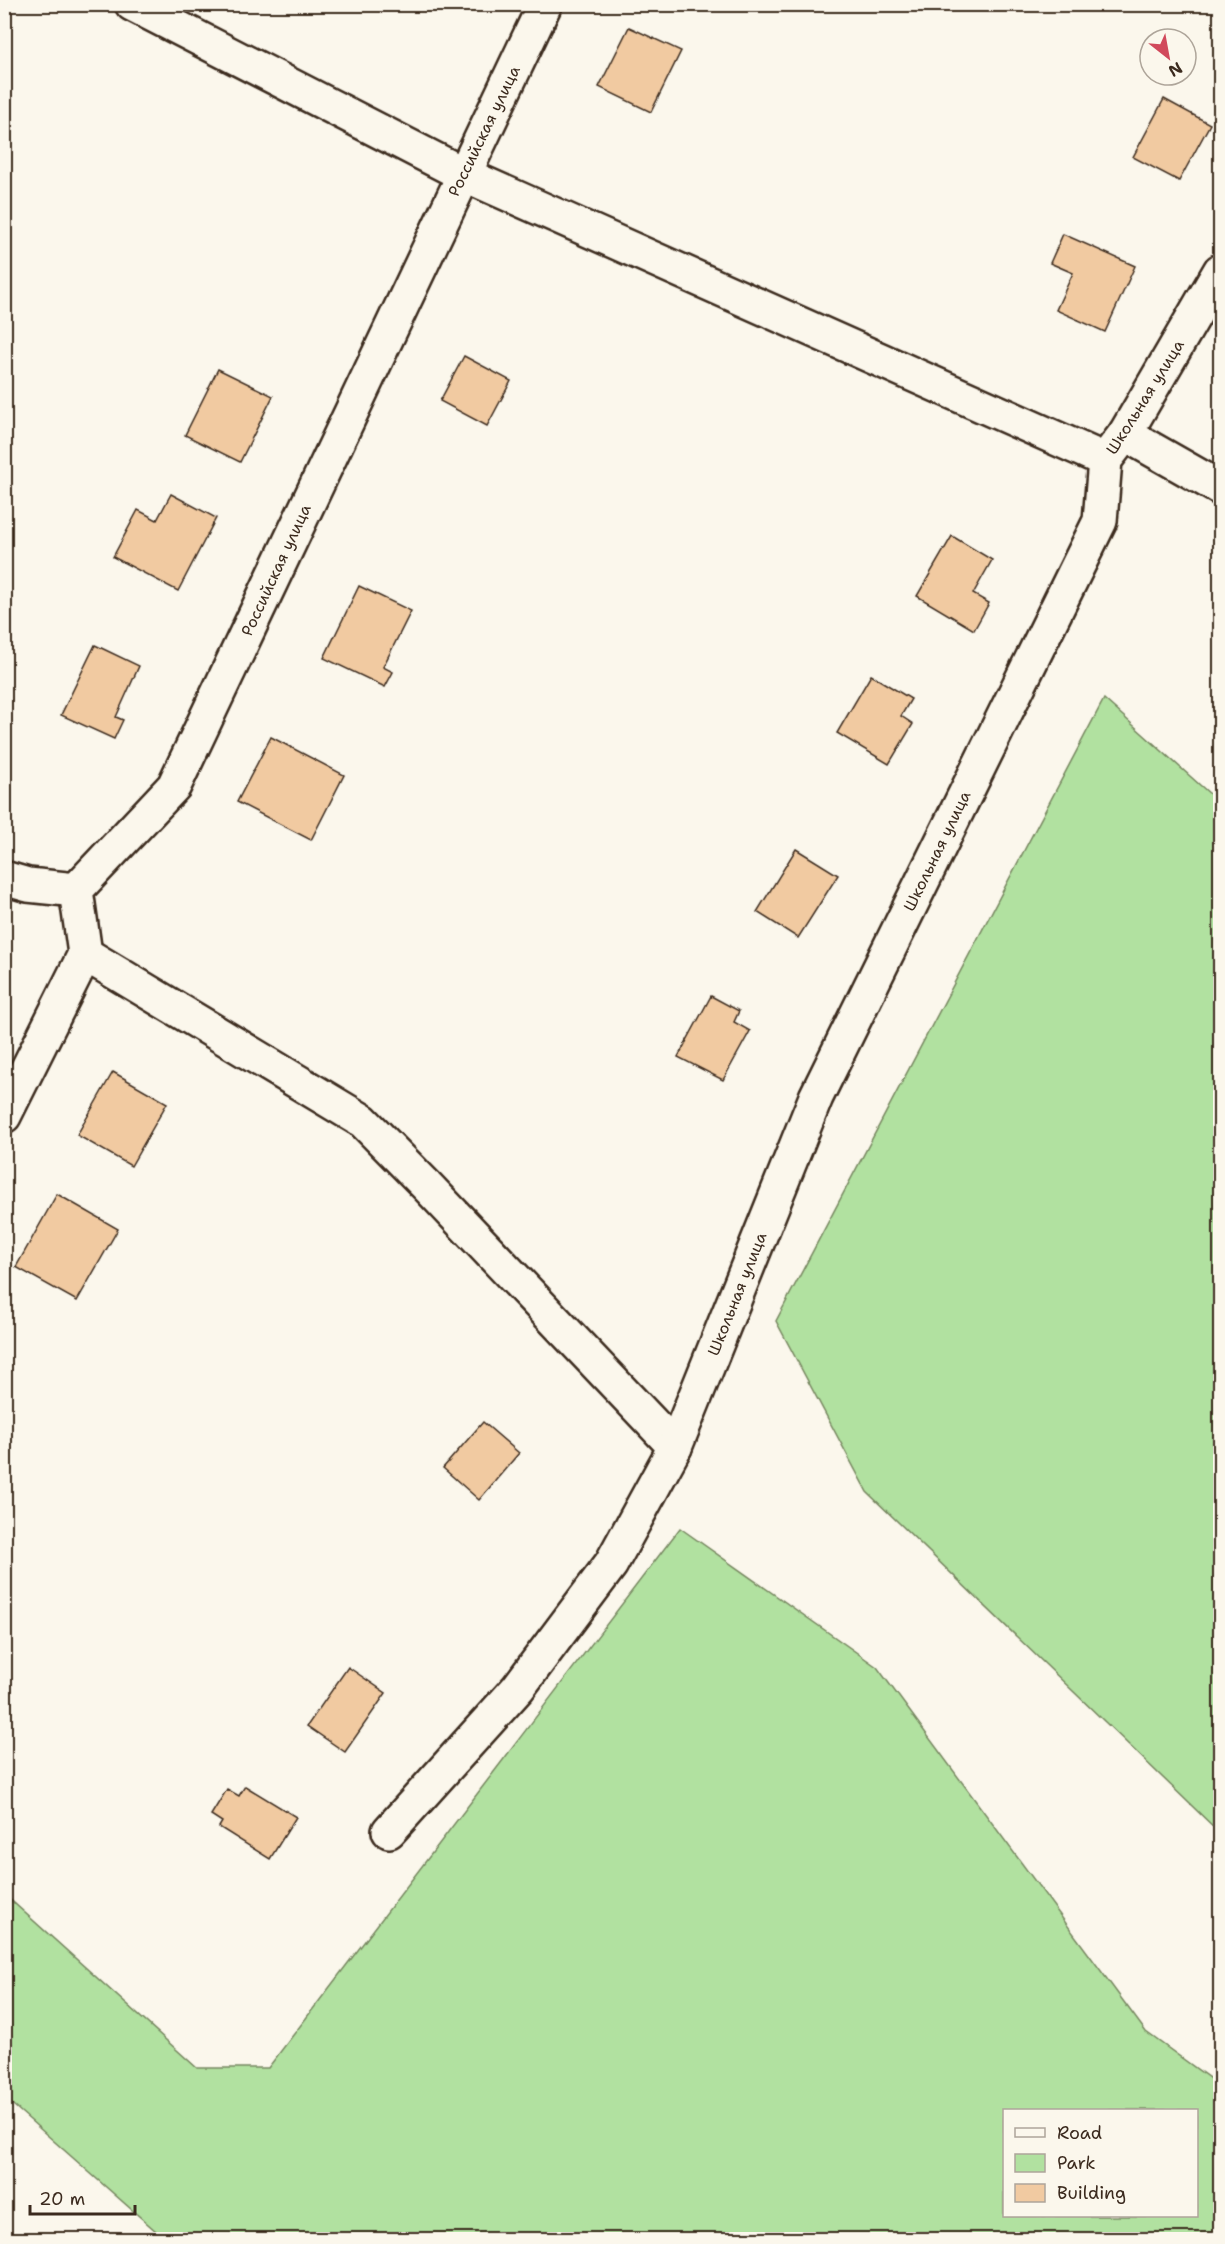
<svg xmlns="http://www.w3.org/2000/svg" width="1225" height="2244" viewBox="0 0 1225 2244" font-family="'Shantell Sans',sans-serif">
  <style>
    .green { fill: #b1e1a0; stroke: #76865f; stroke-width: 1.5; fill-rule: evenodd }
    .building { fill: #f1caa1; stroke: #3b2a1e; stroke-width: 1.5 }
    .lines { fill: none; stroke-linecap: round; stroke-linejoin: round }
    .minor-casing { stroke: #3b2a1e; stroke-width: 38 }
    .minor { stroke: #fbf7ec; stroke-width: 33 }
    .labels { text-anchor: middle; dominant-baseline: central; stroke-width: 4.5; stroke-linejoin: round; paint-order: stroke }
    .street-label { font-size: 16px; fill: #3b2a1e; stroke: #fbf7ec }
  </style>
  <rect width="100%" height="100%" fill="#fbf7ec"/>
  <filter id="ink" filterUnits="userSpaceOnUse"><feTurbulence type="fractalNoise" baseFrequency=".0167" numOctaves="2"/><feDisplacementMap in="SourceGraphic" scale="12" xChannelSelector="R" yChannelSelector="G"/><feConvolveMatrix kernelMatrix="1 2 1 2 8 2 1 2 1" color-interpolation-filters="sRGB"/></filter>
  <g filter="url(#ink)">
    <g class="green">
      <path d="M1104,699L1220,803V1833L867,1492L776,1321Z"/>
      <path d="M680,1528L877,1667L1146,2032L1220,2086V2239H165L5,2098V1895L197,2068H268ZM1004,2110H1196V2216H1004Z"/>
    </g>
    <g class="building">
      <path d="M629,27L681,51L651,112L599,87Z"/>
      <path d="M1164,99L1210,124L1179,181L1133,157Z"/>
      <path d="M1063,234L1135,266L1105,332L1056,310L1073,273L1050,263Z"/>
      <path d="M464,356L511,381L487,426L440,401Z"/>
      <path d="M218,369L273,396L240,462L185,435Z"/>
      <path d="M171,494L216,518L178,591L113,557L138,510L157,520Z"/>
      <path d="M952,536L992,560L973,594L989,603L974,630L917,596Z"/>
      <path d="M359,586L411,611L383,667L393,672L385,687L324,658Z"/>
      <path d="M95,645L139,666L116,717L123,720L114,739L61,715Z"/>
      <path d="M871,675L911,699L901,716L913,724L889,764L837,733Z"/>
      <path d="M271,737L344,775L311,840L237,802Z"/>
      <path d="M796,849L838,875L798,938L757,912Z"/>
      <path d="M711,996L739,1011L734,1022L750,1031L723,1080L678,1057Z"/>
      <path d="M113,1072L167,1103L131,1166L77,1135Z"/>
      <path d="M57,1194L118,1229L77,1301L16,1267Z"/>
      <path d="M483,1422L519,1453L479,1500L443,1468Z"/>
      <path d="M348,1667L386,1693L345,1752L307,1726Z"/>
      <path d="M245,1786L296,1817L270,1859L219,1827L222,1822L211,1815L227,1789L239,1796Z"/>
    </g>
    <g class="lines">
      <g class="minor-casing">
        <g id="minor">
          <path d="M132,4L463,174L1105,460"/>
          <path d="M1125,434L1220,488"/>
          <path d="M4,878L28,885L76,890"/>
          <path d="M85,954L363,1121L428,1187L675,1447"/>
          <path d="M4,1116L85,954L76,890L174,786L545,4"/>
          <path d="M389,1831L518,1688L611,1564L675,1447L816,1097L1100,521L1105,460L1125,434L1220,271"/>
        </g>
      </g>
      <use href="#minor" class="minor"/>
    </g>
  </g>
  <g class="labels">
    <g class="street-label">
      <text transform="translate(484 131) rotate(-64)">Российская улица</text>
      <text transform="translate(1145 397) rotate(-58)">Школьная улица</text>
      <text transform="translate(276 570) rotate(-65)">Российская улица</text>
      <text transform="translate(937 851) rotate(-64)">Школьная улица</text>
      <text transform="translate(737 1294) rotate(-68)">Школьная улица</text>
    </g>
  </g>
  <rect width="1225" height="2244" fill="none" stroke="#fbf7ec" stroke-width="24"/>
  <rect x="12" y="12" width="1201" height="2220" fill="none" stroke="#3b2a1e" stroke-width="2" filter="url(#ink)"/>
  <rect x="1003" y="2109" width="195" height="108" fill="#fbf7ec" stroke="#aea59a" stroke-width="1.5"/>
  <rect x="1015" y="2128" width="30" height="9" fill="#fbf7ec" stroke="#aea59a" stroke-width="1.5"/>
  <text x="1057" y="2139" font-size="18" fill="#3b2a1e">Road</text>
  <rect x="1015" y="2154" width="30" height="18" fill="#b1e1a0" stroke="#aea59a" stroke-width="1.5"/>
  <text x="1057" y="2169" font-size="18" fill="#3b2a1e">Park</text>
  <rect x="1015" y="2184" width="30" height="18" fill="#f1caa1" stroke="#aea59a" stroke-width="1.5"/>
  <text x="1057" y="2199" font-size="18" fill="#3b2a1e">Building</text>
  <g transform="translate(1168 57) rotate(149)"><circle r="28" fill="#fbf7ec" stroke="#aea59a" stroke-width="1.5"/>
  <path d="M0-4.5L10 22L0 15L-10 22Z" fill="#d1495b"/>
  <text y="-9" font-size="16" font-weight="bold" text-anchor="middle" fill="#3b2a1e">N</text>
  </g>
  <path d="M30 2205v9h105v-9" fill="none" stroke="#3b2a1e" stroke-width="3"/>
  <text x="39" y="2205" font-size="18" fill="#3b2a1e" stroke="#fbf7ec" stroke-width="4.5" paint-order="stroke">20 m</text>
</svg>
